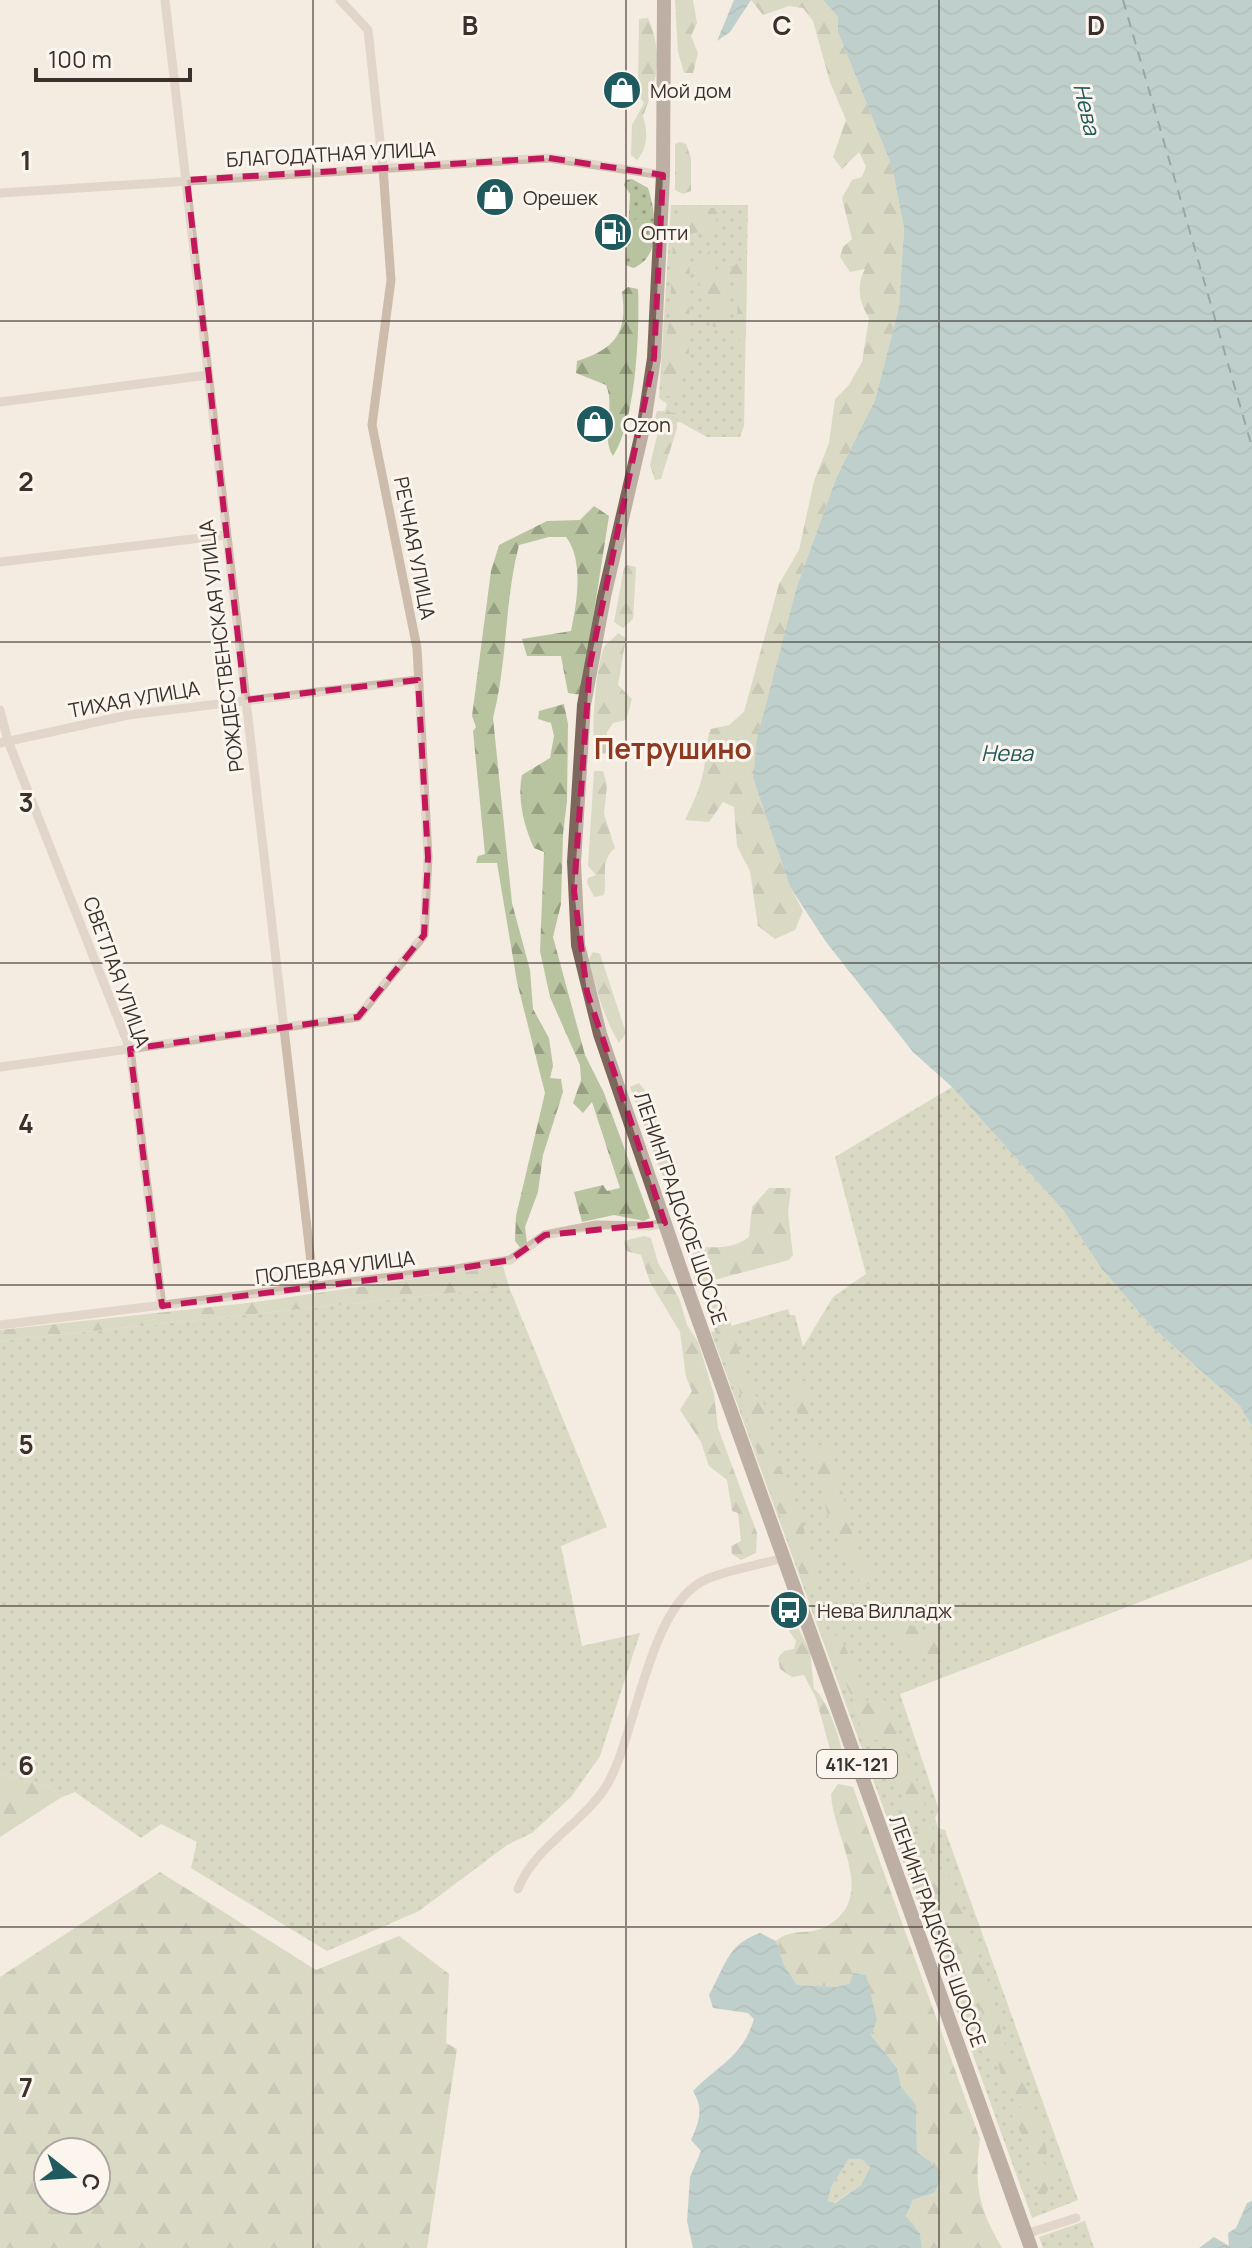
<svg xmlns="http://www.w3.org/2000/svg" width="1252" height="2248" viewBox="0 0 1252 2248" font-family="Manrope,sans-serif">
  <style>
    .grass { fill: url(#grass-dots) }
    .forest { fill: url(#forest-firs); fill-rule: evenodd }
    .water { fill: url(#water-waves); fill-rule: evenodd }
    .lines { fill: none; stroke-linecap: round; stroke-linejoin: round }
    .ferry { stroke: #1f5a5e; stroke-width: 2; stroke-dasharray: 10 8; stroke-linecap: butt }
    .minor { stroke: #cdbbac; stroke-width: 9 }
    .primary { stroke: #7d675c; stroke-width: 14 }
    .marked { fill: none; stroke: #c2185b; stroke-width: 6; stroke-dasharray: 16 10; stroke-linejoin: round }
    .grid { fill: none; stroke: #3b302b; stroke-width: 2; stroke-opacity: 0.55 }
    .labels { text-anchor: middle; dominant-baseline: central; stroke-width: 6; stroke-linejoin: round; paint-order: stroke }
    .shield { fill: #fbf5ee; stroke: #756b66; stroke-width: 2 }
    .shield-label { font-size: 18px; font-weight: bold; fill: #3b302b }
    .poi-label { font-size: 20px; fill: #3b302b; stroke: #fbf5ee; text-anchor: start }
    .street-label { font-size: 20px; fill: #3b302b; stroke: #fbf5ee }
    .water-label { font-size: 22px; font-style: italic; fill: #1f5a5e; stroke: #fbf5ee }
    .district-label { font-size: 28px; font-weight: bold; fill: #8c3b22; stroke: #fbf5ee }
    .grid-label { font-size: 26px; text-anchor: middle; font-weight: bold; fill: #3b302b; stroke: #fbf5ee; stroke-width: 6; stroke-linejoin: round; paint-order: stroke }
  </style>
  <defs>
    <pattern id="grass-dots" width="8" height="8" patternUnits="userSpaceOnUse" patternTransform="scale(2)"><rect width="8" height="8" fill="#b8c4a0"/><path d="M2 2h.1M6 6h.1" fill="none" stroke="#97a083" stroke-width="1.8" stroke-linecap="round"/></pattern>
    <pattern id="forest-firs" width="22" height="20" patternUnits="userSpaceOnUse" patternTransform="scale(2)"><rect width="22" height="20" fill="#b8c4a0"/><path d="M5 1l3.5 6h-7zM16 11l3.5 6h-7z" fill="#97a083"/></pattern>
    <pattern id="water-waves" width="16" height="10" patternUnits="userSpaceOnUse" patternTransform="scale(2)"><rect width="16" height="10" fill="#7fb0b2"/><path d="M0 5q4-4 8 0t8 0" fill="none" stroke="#699091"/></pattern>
  </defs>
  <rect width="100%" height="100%" fill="#f4ebe1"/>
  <g class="grass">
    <path d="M632,179L648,188C656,213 663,257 633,268L626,265L630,194L624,185L626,180Z"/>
    <path d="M671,205H748L744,426L740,437H707L680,422L654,421L657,411H665L667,404L659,398Z"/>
    <path d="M952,1087L1063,1210L1101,1268L1151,1326L1239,1405L1252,1426V1559L900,1694L939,1810L935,1818L938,1828L945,1830L1078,2200L1032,2218L711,1332L788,1309L790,1315H795L803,1347L833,1297L866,1274L835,1157Z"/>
    <path d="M509,1287L607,1527L561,1546L582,1646L640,1633L600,1756L571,1797L532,1833L507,1845L419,1911L327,1951L191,1868L197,1842L161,1824L141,1838L75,1792L62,1797L51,1788L0,1774V1341Z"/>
    <path d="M849,2159H861L870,2167L861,2185L834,2203L828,2201L831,2187Z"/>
    <path d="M1085,2221L1094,2248H1043L1039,2237Z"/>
  </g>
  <g class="forest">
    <path d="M675,0H693L697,23L691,36L698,53L693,73H684L678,52Z"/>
    <path d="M751,0H823L838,17V32L892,167L904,228L899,307L875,400L837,476L797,586L753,778L790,887L803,911L795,930L775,939L758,926L750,871L737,846L734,807L723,802L709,822L685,820C693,803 701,787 704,768C706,754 705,742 711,729L729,725L744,712L779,584L799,550L814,481L829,443L835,399L849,385L862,362L869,318C859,302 856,286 865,269L850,272L840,257L843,247L852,239L842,198L852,180L862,177L866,166L859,152L842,169L833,157L846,120L830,82L813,21L803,8L789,6L763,15Z"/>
    <path d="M648,18C664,56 657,80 643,116C648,132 648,148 637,160L631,155L632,125L644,103L638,94L639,19Z"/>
    <path d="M680,142L686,144L691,158V191L683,194L675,190V144Z"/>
    <path d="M714,208L718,214C714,230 708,231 693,233L690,242L689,351L679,396H666L662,373L670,311L674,217L683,209Z"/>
    <path d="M642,215C652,227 650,246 640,257L632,252L633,221Z"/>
    <path d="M707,246L717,272L724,274L747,255L746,339L740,342L736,333L739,279L732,277C727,293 730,309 726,326L713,327L709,300L697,279L702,247Z"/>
    <path d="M628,287L638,289C640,330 636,422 613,456C600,435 616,408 606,385L576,373L577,361C615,349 628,333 622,292Z"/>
    <path d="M668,412L676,413L677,428L661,479L655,480L650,465L662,415Z"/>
    <path d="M594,506L609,516L581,695L568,693L561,656H527L522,639L571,631C577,603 584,560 566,537H549L519,545C504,602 508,661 493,718L512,903L530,970L533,1009L549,1038L553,1066L550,1078L561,1079L563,1092L543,1155L538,1192L525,1227L527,1243L522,1250L515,1241L516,1216L545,1093L517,982L497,863H476L478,856L485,854L473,731L476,727L472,716L491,571L499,545L547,521L580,520Z"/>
    <path d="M627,565L636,567L633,619L623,628L614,622L624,568Z"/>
    <path d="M618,633L626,638L618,685L632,699L626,720L613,723L607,732V753L596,755C590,741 596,660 605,646C608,641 615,638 618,633Z"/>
    <path d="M564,704L568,724L567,801L563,834L561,904L553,937L585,1055L604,1093L650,1218L644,1221L614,1215L582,1222L574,1192L603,1185L607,1191L620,1188L592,1102L583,1113L573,1103L581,1080L580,1065L550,997L540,951L544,852L534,848C524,827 517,798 522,775L550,758L554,736L551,723L538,719L539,711Z"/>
    <path d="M594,771H603L607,785L604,814L615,848C599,862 608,877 604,895L594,897L587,883L588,878L596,875L588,866Z"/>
    <path d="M593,952L600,954L626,1033L619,1043C604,1018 595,987 589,959Z"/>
    <path d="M639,1083C661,1105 655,1151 676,1173V1183L666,1184L664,1180L630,1087Z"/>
    <path d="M769,1188H791L788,1213L793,1255L789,1260L699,1284L694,1279L692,1247C712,1247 733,1250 749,1237L752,1207Z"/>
    <path d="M644,1236L651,1238L658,1263L679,1298L687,1325L698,1342L714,1394L718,1428L757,1533L756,1553L741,1560L732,1554L731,1546L741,1541L738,1513L732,1511L727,1480L709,1466L701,1442L680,1410L692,1391L686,1377L680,1332L650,1282L641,1255L626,1251L624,1241Z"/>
    <path d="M503,1266L509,1287L0,1341V1330L248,1303Z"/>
    <path d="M717,1299L725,1304L751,1391L765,1405L773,1458L789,1482L803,1523L807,1551L814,1563L817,1589L802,1580C781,1516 754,1452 739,1388C738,1382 731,1378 729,1373C726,1365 725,1357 722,1349C717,1333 709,1319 705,1303Z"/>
    <path d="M795,1380L804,1381L811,1423L799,1420L790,1382Z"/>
    <path d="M821,1445L828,1447L834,1458L856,1550L872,1573L871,1582L864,1587C851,1568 840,1549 832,1527C823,1503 821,1479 810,1455L811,1450Z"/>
    <path d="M874,1612L944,1637L952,1653L942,1660C912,1657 886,1640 868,1617Z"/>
    <path d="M788,1616L793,1618L810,1651L814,1689C825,1696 842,1740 842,1755L831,1753L816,1698L804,1675L792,1677L780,1669L778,1658L784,1651L794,1649L796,1641L783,1622Z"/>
    <path d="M839,1635L852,1661L865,1703L871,1697L884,1700L892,1712L935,1834V1866L949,1875L993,1995L1003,2041L1024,2075L1030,2100L1039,2117L1047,2152L1043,2163L1057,2171L1046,2194L1054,2200L1040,2202L1035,2194L1043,2184C1032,2175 1030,2171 1033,2157L1011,2113L1023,2105L1019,2097L1004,2091L998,2062L981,2027L982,2012L971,2001L969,1977L958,1963L956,1944L944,1913L925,1885L927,1869L932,1866L931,1850L918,1847L910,1834L929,1825L922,1812L908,1807L903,1799L885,1739L870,1740L861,1729L852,1697L826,1643L828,1637Z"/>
    <path d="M0,1774L51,1788L62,1797L0,1837Z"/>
    <path d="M838,1784L853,1787L980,2139C974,2185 978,2207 1002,2248H922L920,2233L906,2216L913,2200L934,2193L931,2162L917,2152L916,2105L900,2087L897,2068L871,2035C881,2010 868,2000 850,1983L837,1987L797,1985L784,1965L776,1941C791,1928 808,1935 823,1928C881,1899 833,1839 831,1794Z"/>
    <path d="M160,1872L316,1970L399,1936L449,1974L446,2043L457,2049L427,2248H0V1977ZM96,2152V2200H48V2152Z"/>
  </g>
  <g class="water">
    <path d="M734,0H751L730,32L717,41Z"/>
    <path d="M823,0H1252V1426L1239,1405L1151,1326L1101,1268L1063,1210L952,1087L913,1052L826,942L790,887L753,778L757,739L797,586L837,476L875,400L899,307L904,228L892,167L838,32V17Z"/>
    <path d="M760,1933L776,1941L784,1965L797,1985L837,1987L850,1983L853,1973L866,1975L877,2020L871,2035L897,2068L901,2087L916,2105L917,2152L931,2162L941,2178L934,2193L913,2200L906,2216L920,2233L922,2248H693L687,2221L690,2177L701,2151L691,2140C699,2122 704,2109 693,2091C718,2065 742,2058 754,2019L748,2013L713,2008L709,1995C725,1967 727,1944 760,1933ZM849,2159H861L870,2167L861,2185L835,2203L828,2201L831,2187Z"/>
    <path d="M1252,2201V2248H1199L1214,2237L1229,2246L1228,2233L1236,2228L1247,2203Z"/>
  </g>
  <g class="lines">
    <path class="ferry" d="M1123,0L1252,447"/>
    <g class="minor">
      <path d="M165,0L314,1288"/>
      <path d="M0,193L549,158L663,175"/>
      <path d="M0,402L208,375"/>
      <path d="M0,562L226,535"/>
      <path d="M0,710L8,741L130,1049L162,1306"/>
      <path d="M0,743L128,715L418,680"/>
      <path d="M0,1067L358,1017L424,935L428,857L417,648L372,425L391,280L383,168L368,30L340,0"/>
      <path d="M0,1325L456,1269L510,1260L545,1235L596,1225L649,1226L665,1223"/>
      <path d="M518,1889C535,1845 585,1823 608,1783C637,1732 649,1603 707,1579C731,1569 759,1565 783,1558"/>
      <path d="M1026,2234L1076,2218"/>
    </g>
    <path class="primary" d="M664,0L663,175L654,358L644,424L604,597L584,705L574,862L578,945L600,1034L689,1294L1031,2248"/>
  </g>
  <path d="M0 0H1252V2248H0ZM549,158L663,175L654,358L590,664L574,891L587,992L665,1223L545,1235L510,1260L456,1269L162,1306L130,1049L358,1017L424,935L428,857L418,680L245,700L187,180Z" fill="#f4ebe1" fill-opacity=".55" fill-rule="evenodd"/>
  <path class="marked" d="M549,158L663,175L654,358L590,664L574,891L587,992L665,1223L545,1235L510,1260L456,1269L162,1306L130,1049L358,1017L424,935L428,857L418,680L245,700L187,180Z"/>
  <path class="grid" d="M313,0V2248M626,0V2248M939,0V2248M0,321H1252M0,642H1252M0,963H1252M0,1285H1252M0,1606H1252M0,1927H1252"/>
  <defs>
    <g id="shop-disc" transform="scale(2)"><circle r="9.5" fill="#1f5a5e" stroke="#fbf5ee"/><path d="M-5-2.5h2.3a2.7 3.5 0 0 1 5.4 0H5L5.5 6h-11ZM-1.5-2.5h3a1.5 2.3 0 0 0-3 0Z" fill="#fff"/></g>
    <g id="fuel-disc" transform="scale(2)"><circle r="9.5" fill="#1f5a5e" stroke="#fbf5ee"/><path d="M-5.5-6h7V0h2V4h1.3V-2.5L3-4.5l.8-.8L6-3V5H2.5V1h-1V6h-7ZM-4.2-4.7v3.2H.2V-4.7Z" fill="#fff"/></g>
    <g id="bus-disc" transform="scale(2)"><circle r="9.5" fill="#1f5a5e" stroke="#fbf5ee"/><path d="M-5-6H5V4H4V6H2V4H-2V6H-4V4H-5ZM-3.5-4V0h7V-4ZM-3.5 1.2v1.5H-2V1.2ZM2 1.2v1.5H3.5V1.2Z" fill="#fff"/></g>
  </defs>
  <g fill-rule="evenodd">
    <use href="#shop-disc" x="622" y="90"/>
    <use href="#shop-disc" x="495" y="197"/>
    <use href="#fuel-disc" x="613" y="232"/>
    <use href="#shop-disc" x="595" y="424"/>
    <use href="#bus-disc" x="789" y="1610"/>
  </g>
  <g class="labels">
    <rect class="shield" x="817" y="1750" width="80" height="28" rx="6"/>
    <g class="shield-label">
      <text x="857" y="1764">41К-121</text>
    </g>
    <g class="poi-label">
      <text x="650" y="90">Мой дом</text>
      <text x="523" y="197">Орешек</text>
      <text x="641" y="232">Опти</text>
      <text x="623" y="424">Ozon</text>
      <text x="817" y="1610">Нева Вилладж</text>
    </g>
    <g class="street-label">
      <text transform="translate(331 154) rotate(-3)">БЛАГОДАТНАЯ УЛИЦА</text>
      <text transform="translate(415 548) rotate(79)">РЕЧНАЯ УЛИЦА</text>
      <text transform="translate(221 646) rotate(-97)">РОЖДЕСТВЕНСКАЯ УЛИЦА</text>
      <text transform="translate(134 699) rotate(-10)">ТИХАЯ УЛИЦА</text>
      <text transform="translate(117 972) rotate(70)">СВЕТЛАЯ УЛИЦА</text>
      <text transform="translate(681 1208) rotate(71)">ЛЕНИНГРАДСКОЕ ШОССЕ</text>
      <text transform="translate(335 1267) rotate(-7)">ПОЛЕВАЯ УЛИЦА</text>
      <text transform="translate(938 1931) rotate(70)">ЛЕНИНГРАДСКОЕ ШОССЕ</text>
    </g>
    <g class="water-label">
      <text transform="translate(1087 109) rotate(77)">Нева</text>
      <text x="1007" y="753">Нева</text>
    </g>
    <g class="district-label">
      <text x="673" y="748">Петрушино</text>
    </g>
  </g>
  <g class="grid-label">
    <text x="470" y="35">B</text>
    <text x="782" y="35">C</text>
    <text x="1096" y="35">D</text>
    <text x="26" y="170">1</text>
    <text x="26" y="491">2</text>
    <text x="26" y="812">3</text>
    <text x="26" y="1133">4</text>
    <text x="26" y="1454">5</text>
    <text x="26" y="1775">6</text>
    <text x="26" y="2097">7</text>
  </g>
  <g transform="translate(72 2176) rotate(107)"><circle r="38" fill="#fbf5ee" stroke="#aea6a0" stroke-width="2"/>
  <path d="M0-6L14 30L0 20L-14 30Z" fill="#1f5a5e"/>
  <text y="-12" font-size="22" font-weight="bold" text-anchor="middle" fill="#3b302b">С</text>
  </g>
  <path d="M36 68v12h154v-12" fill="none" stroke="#3b302b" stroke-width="4"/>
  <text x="48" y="68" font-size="24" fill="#3b302b" stroke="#fbf5ee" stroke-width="6" paint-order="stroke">100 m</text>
</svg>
